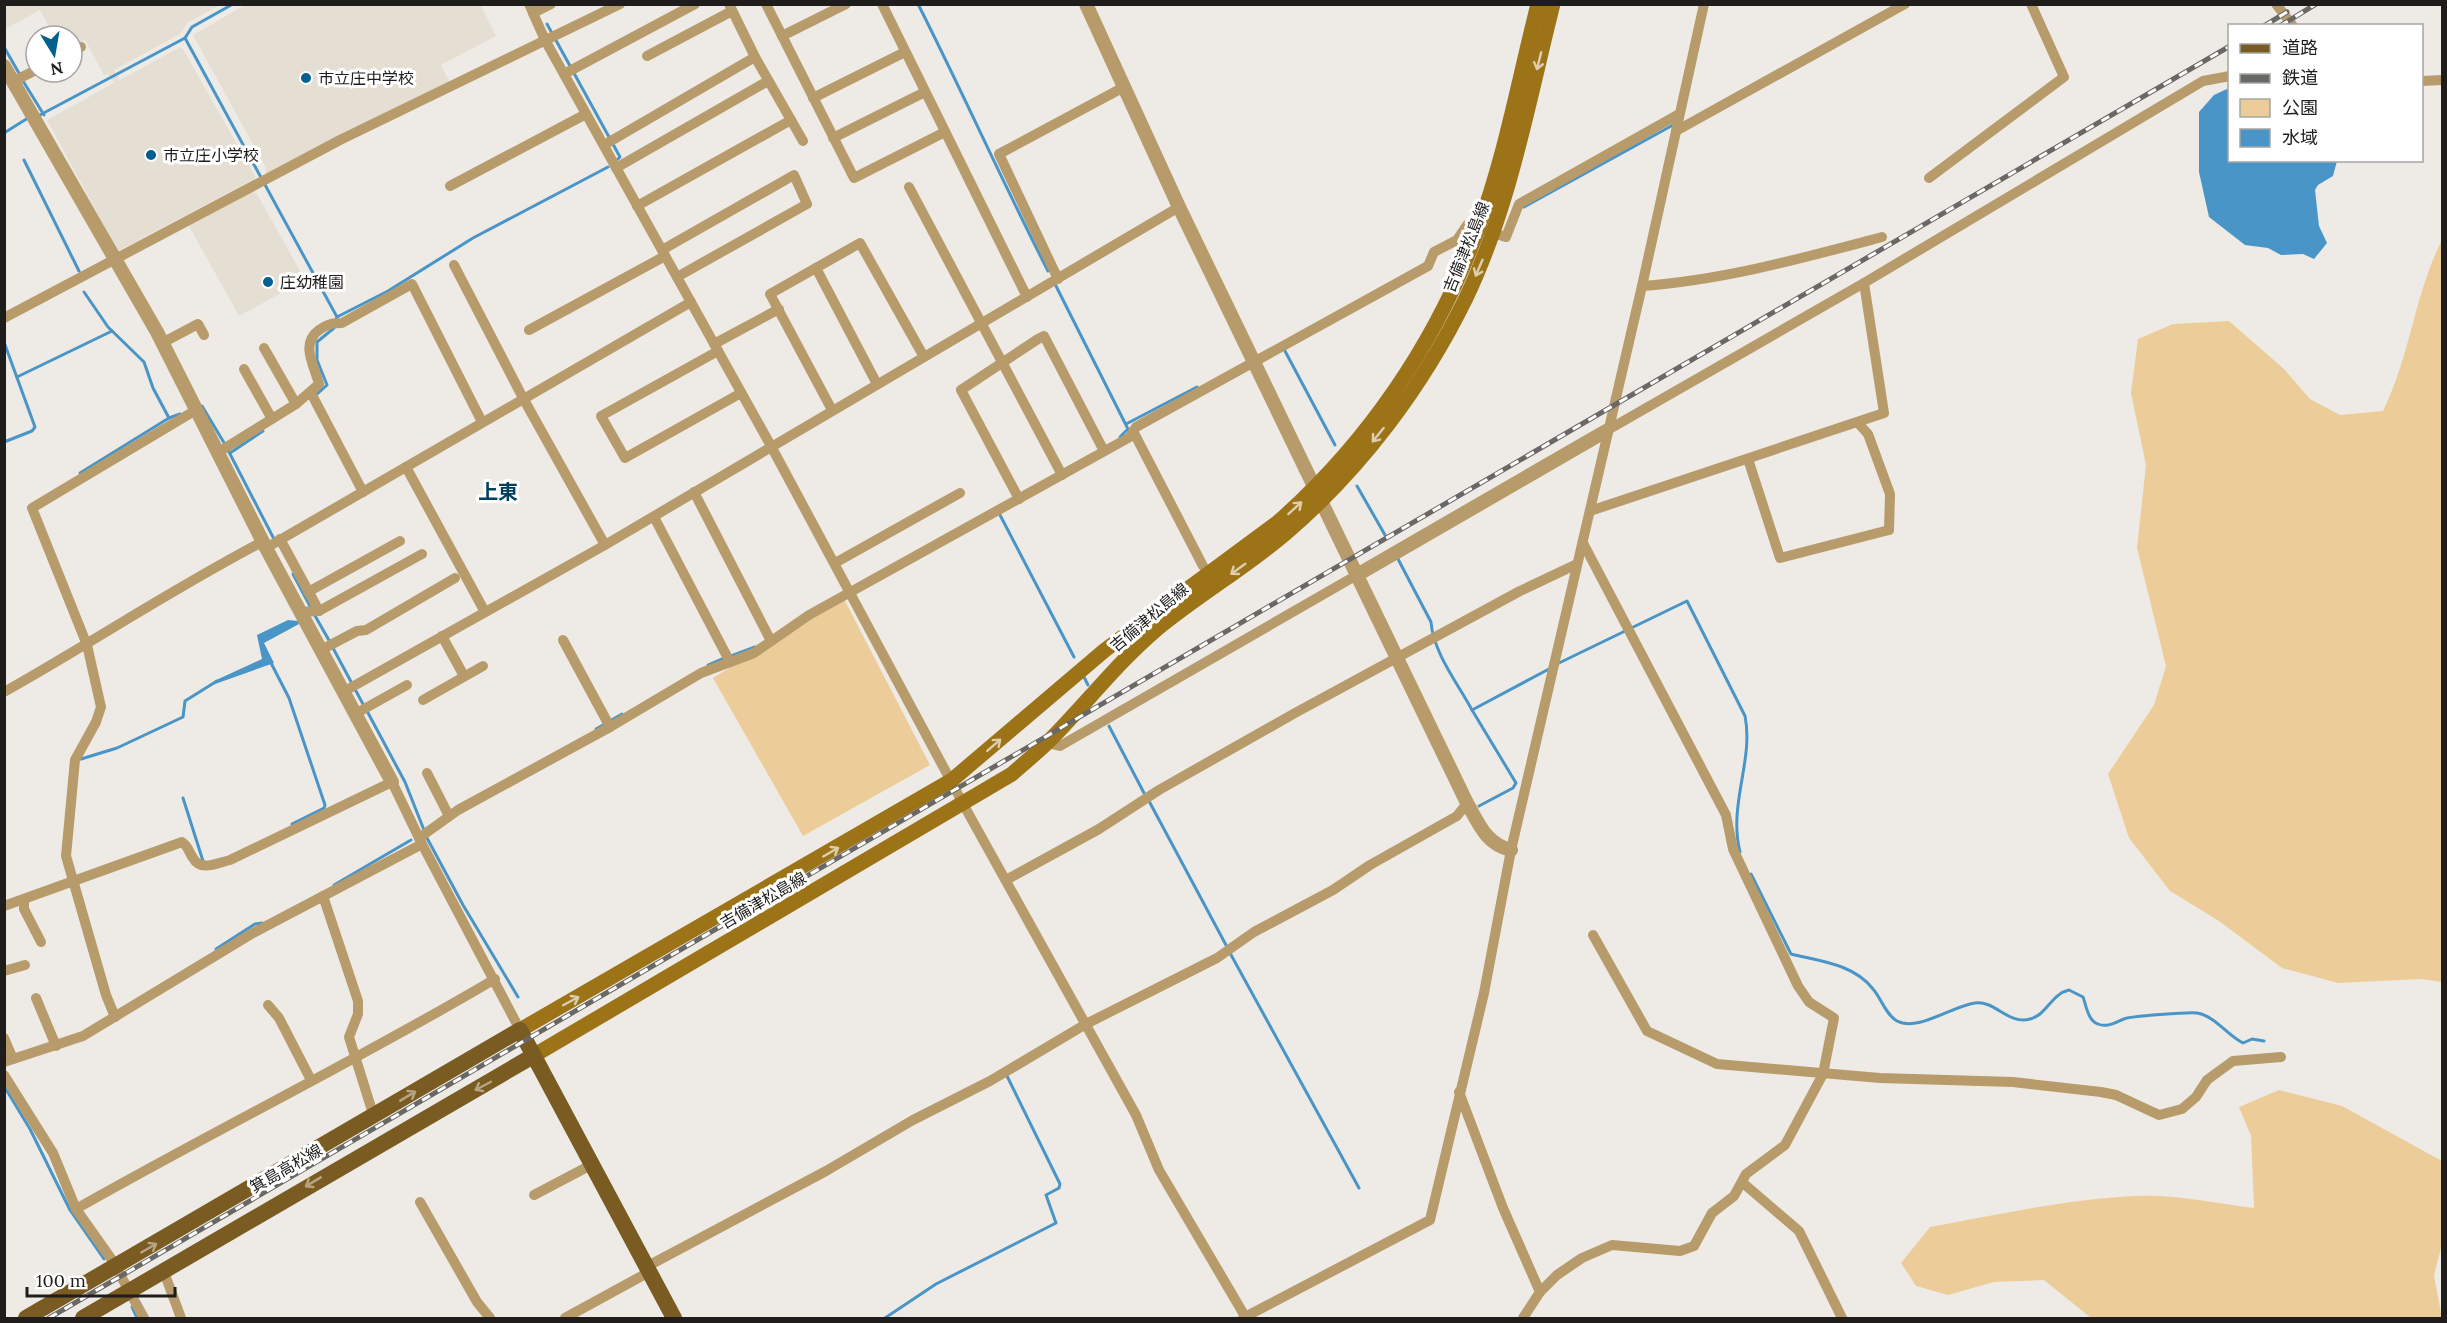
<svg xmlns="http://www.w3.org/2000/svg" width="2447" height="1323" viewBox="0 0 2447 1323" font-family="Lora,'Noto Sans JP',serif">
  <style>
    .built { fill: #e5ded3 }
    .green { fill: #eccd99 }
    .water { fill: #4a95c7 }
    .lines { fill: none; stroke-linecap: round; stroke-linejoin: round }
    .stream { stroke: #4a95c7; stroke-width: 3 }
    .minor { stroke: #b89b6a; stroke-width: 10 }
    .tertiary { stroke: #b89b6a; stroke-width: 14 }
    .secondary { stroke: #9d7318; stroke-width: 15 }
    .primary { stroke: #7a5b21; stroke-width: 16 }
    .rail-casing { stroke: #696865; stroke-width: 5 }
    .rail { stroke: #fff; stroke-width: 3; stroke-dasharray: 9; stroke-linecap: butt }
    .oneway { stroke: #ddceae }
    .oneway2 { stroke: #b6a585 }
    .poi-dot { fill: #006191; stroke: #fff; stroke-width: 2 }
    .labels { text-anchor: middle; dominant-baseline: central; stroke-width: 6; stroke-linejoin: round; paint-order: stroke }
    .poi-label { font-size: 16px; fill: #1e1d1b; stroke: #fff; text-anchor: start }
    .street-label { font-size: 16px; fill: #1e1d1b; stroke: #fff }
    .quarter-label { font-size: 20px; font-weight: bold; fill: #024061; stroke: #fff }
  </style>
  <rect width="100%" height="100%" fill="#eeebe6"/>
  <g class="built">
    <path d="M480,4L496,36L441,65L450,83L266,175V168L193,35L245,5Z"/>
    <path d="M5,5H220L187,23L180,34L114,70L120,80L180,47L183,49L256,178L118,251L47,120L114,83L108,74L104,75L85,40L72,46V36H54L40,10L5,29Z"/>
    <path d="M252,191L257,194L305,280L239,316L189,226Z"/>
  </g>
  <g class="green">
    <path d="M2442,240V982L2421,979L2338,983L2282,968L2219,921L2170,891L2129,838L2108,774L2154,705L2166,666L2137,548L2146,465L2131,393L2138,339L2173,324L2229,321L2284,369L2310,399L2340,415L2383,411C2411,354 2414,295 2442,240Z"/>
    <path d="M843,597L930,765L803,836L713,678Z"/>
    <path d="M2279,1090L2342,1106L2442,1161V1244L2434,1275L2442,1318H2091L2044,1280L1994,1282L1948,1295L1916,1286L1901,1263L1930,1227C1997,1215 2066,1199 2135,1196C2174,1194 2215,1203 2254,1208L2251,1136L2239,1107Z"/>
  </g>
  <g class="water">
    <path d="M2229,88L2230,160L2337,161L2333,176L2318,185L2315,190L2319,226L2327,243L2314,259L2303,254L2281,255L2268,248L2245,245L2209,217L2199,172V112L2214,95Z"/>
    <path d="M288,620L298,621L299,624L264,643L274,663L215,684L214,681L262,659L257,635Z"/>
  </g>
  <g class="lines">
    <g class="stream">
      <path d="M918,4C963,93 1003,183 1048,271"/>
      <path d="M547,24L620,157L618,159"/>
      <path d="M185,38L337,317L334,328L317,342V360L327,385L316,395"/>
      <path d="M4,47L20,75"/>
      <path d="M23,81L44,115"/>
      <path d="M38,116L185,38L192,27L233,4"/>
      <path d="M4,133L28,118"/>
      <path d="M24,160L79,271"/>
      <path d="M1524,207L1673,125"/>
      <path d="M1054,282L1128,429L1120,437"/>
      <path d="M84,292L108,327L144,362L153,388L169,418L180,414"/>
      <path d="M337,317L388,291L473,238L608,167"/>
      <path d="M4,342L35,427L32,431L4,442"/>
      <path d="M1285,351L1335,445"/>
      <path d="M17,377L112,331"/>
      <path d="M202,406L226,446"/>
      <path d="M1126,424L1197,387"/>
      <path d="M229,452L274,539"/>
      <path d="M230,453L263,431"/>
      <path d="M80,473L169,418"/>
      <path d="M1357,486L1385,535"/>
      <path d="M1000,515L1074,657"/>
      <path d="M1398,559L1431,622C1433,652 1458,684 1472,710L1549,669"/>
      <path d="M293,574L311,608"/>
      <path d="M314,614L330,642"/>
      <path d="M333,648L364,706"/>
      <path d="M731,656L755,647"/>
      <path d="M270,661L289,698L325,805L324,808L292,824"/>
      <path d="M1557,664L1687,601L1745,716C1754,760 1728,805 1740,852"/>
      <path d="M708,665L724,658"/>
      <path d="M1084,677L1088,685"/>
      <path d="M1472,710L1516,783L1513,788L1479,806"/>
      <path d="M367,711L405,782L424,830"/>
      <path d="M1109,726L1144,793"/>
      <path d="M596,729L622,714"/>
      <path d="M81,759L117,748L183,717L185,701L217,681"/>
      <path d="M183,798L203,861"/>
      <path d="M1149,801L1226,945"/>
      <path d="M427,838L463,905L518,997"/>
      <path d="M1751,874L1791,954C1819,961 1854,964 1873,989C1881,998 1886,1015 1897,1021C1918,1032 1952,1006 1975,1003C1995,1000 2008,1025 2030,1019C2047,1015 2051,994 2069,990L2083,997C2086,1005 2088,1021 2098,1024C2107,1028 2116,1022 2124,1019C2129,1016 2191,1012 2197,1013C2215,1016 2227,1035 2243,1043L2252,1039L2264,1041"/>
      <path d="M334,885L411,840"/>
      <path d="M216,949L255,924L262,923"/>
      <path d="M1230,953L1359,1188"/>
      <path d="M4,1086L30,1129L70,1210L104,1259"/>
      <path d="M132,1307L137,1318"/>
      <path d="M885,1318L936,1284L1056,1223L1046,1195L1059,1188L1060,1184L1007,1076"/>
    </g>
    <g class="minor">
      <path d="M529,4L545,40L771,446L967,811L1136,1115L1159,1170L1246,1318"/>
      <path d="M729,4L755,57L803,141"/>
      <path d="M766,4L854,178L945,132"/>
      <path d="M882,4L1027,297"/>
      <path d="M2276,4L2293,26"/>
      <path d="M533,13L551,4"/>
      <path d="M782,36L846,4"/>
      <path d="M72,51L81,47"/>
      <path d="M647,56L732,11"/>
      <path d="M564,74L695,4"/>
      <path d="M14,81L36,70"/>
      <path d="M2422,81L2442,80"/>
      <path d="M813,98L905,52"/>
      <path d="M1676,131L1905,4"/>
      <path d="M833,138L925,92"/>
      <path d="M604,145L755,57"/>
      <path d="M616,168L768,81"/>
      <path d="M1929,178L2064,77L2031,4"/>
      <path d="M450,186L586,114"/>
      <path d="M909,187L1062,475"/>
      <path d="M637,206L791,120"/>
      <path d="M662,250L794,175L807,204L677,277"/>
      <path d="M454,265L523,398L605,545"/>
      <path d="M816,268L877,384"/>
      <path d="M1058,279L999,154L1124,87"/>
      <path d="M1642,286C1724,280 1803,258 1882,237"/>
      <path d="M4,318L340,140L620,4"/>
      <path d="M529,330L665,256"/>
      <path d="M162,343L198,324L204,335"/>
      <path d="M714,344L779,309"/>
      <path d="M264,348L296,404"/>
      <path d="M718,351L601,416L625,458L741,393"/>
      <path d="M244,369L272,419"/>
      <path d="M311,393L363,492"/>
      <path d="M832,410L770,294L860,243L924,357"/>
      <path d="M1133,431L1203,566"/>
      <path d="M1606,431L1864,283L2203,81L2230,76"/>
      <path d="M217,453L296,404L319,384C314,365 300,344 319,330C328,324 332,323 342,323L412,284L482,422"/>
      <path d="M1748,459L1780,558L1889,530L1890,494L1868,434L1858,423"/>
      <path d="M406,467L485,612"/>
      <path d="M694,492L771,641"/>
      <path d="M1019,499L961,390L1038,339L1044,336L1104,451"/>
      <path d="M1590,511L1884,413L1864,283"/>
      <path d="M654,517L730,662"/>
      <path d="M280,539L319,611"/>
      <path d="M266,548L691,302"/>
      <path d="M835,563L960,493"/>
      <path d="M308,592L400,541"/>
      <path d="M300,612L319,611L422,554"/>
      <path d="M442,636L464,676"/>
      <path d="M563,640L610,727"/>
      <path d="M321,650L357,631L366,630L455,578"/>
      <path d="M4,692C91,643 174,588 262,542"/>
      <path d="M343,692L605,545L1179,207"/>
      <path d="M423,700L483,666"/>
      <path d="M355,714L407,685"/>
      <path d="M1047,743L1060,746L1357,575"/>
      <path d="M427,773L449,816"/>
      <path d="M419,838L458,810L610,727L701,673L754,653L809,615L1130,437L1136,427L1428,266L1434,252L1457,240L1467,225L1506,237L1519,204L1679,114"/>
      <path d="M1006,880L1099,829L1159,790L1295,713L1520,591L1577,564"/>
      <path d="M323,896L358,1001V1014L349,1037L374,1117"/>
      <path d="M24,901V909L41,942"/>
      <path d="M4,906L182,842C189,847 188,851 193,858C201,872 217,863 230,860L392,782L422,844L520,1030"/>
      <path d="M1593,935L1647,1031L1717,1064L1880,1078L2013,1082L2101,1092L2116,1095L2159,1115L2182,1109L2196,1097L2207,1080L2233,1061L2281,1057"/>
      <path d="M4,971L25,965"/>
      <path d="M36,998L56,1046"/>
      <path d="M268,1005L279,1018L311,1080"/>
      <path d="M115,1017L106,995L66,856L75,760L96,722L101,707L87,645L32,508L196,410"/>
      <path d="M4,1038L13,1059"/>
      <path d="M4,1062L83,1036L253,933L422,844"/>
      <path d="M4,1075L53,1153L76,1209L112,1260L144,1318"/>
      <path d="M1459,1092L1503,1208L1540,1292"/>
      <path d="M1743,1183L1799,1231L1842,1318"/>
      <path d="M534,1195L591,1165"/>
      <path d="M420,1202L477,1302L490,1318"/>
      <path d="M76,1209C215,1130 358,1060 495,979"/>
      <path d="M646,1267L826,1171L913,1120L990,1081L1086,1024L1217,958L1254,932L1333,890L1370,865L1457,816L1467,803"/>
      <path d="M164,1272L181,1318"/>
      <path d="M565,1318L649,1272"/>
      <path d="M1243,1318L1430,1220L1484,993L1511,850L1642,286L1704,4"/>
      <path d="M1523,1318L1540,1292L1557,1275L1582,1258L1612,1245L1680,1251L1694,1246L1712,1213L1734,1196L1746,1174L1785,1145L1823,1074L1834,1018L1809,1002L1798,986L1733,849L1726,815L1583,543"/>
    </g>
    <g class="tertiary">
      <path d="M1086,4L1179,207L1467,803C1479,824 1486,844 1511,850"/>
      <path d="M4,66L157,332L266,548L392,782"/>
      <path d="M1357,575L1606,431"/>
    </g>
    <g class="secondary">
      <path d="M520,1030L952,780L1105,650L1277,523C1367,444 1437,342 1478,229C1505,157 1519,79 1538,4"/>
      <path d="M533,1056L1012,774C1024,763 1037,753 1049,741C1085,705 1117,663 1157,629C1198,595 1245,568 1286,533C1361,469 1423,386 1466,298C1510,206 1528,103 1553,4"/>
    </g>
    <g class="primary">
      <path d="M26,1318L520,1030L674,1318"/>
      <path d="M83,1318L533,1056"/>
    </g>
    <g class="rail-casing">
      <g id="rail">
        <path d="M2264,26L2287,12"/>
        <path d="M2280,26L2316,4"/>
        <path d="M49,1318L2230,46"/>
      </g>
    </g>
    <use href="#rail" class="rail"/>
  </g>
  <defs><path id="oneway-shaft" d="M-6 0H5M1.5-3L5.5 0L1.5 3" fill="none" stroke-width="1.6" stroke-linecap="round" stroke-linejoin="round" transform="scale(1.5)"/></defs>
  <g class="oneway">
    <use href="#oneway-shaft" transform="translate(1539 61) rotate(104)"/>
    <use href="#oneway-shaft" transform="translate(1479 268) rotate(113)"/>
    <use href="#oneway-shaft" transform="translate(1378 435) rotate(129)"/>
    <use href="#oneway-shaft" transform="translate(1295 508) rotate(-42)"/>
    <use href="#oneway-shaft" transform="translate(1238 569) rotate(144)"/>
    <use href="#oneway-shaft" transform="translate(994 745) rotate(-41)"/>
    <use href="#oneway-shaft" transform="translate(831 852) rotate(-30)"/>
    <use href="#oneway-shaft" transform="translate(571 1001) rotate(-28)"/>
  </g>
  <g class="oneway2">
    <use href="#oneway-shaft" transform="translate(483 1086) rotate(152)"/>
    <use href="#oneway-shaft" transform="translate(408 1096) rotate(-31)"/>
    <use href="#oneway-shaft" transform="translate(313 1182) rotate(149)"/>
    <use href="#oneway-shaft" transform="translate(149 1248) rotate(-30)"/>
  </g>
  <g class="poi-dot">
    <circle cx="306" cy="78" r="6"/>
    <circle cx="151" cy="155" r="6"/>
    <circle cx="268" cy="282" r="6"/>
  </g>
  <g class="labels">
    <g class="poi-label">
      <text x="318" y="78">市立庄中学校</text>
      <text x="163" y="155">市立庄小学校</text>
      <text x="280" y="282">庄幼稚園</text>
    </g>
    <g class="street-label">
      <text transform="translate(1466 247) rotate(-68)">吉備津松島線</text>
      <text transform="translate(1149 617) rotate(-40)">吉備津松島線</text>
      <text transform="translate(763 900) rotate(-30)">吉備津松島線</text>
      <text transform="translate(286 1168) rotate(-30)">箕島高松線</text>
    </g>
    <g class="quarter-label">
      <text x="498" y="491">上東</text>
    </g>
  </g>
  <rect width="2447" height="1323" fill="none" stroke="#1e1d1b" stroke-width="12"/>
  <rect x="2228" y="24" width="195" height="138" fill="#ffffff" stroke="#a5a5a4" stroke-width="1.5"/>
  <rect x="2240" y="44" width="30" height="9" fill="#7a5b21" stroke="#a5a5a4" stroke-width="1.5"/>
  <text x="2282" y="54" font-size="18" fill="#1e1d1b">道路</text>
  <rect x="2240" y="74" width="30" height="9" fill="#696865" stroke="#a5a5a4" stroke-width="1.5"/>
  <text x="2282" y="84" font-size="18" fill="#1e1d1b">鉄道</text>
  <rect x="2240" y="99" width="30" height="18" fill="#eccd99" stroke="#a5a5a4" stroke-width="1.5"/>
  <text x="2282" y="114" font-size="18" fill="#1e1d1b">公園</text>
  <rect x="2240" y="129" width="30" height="18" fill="#4a95c7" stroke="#a5a5a4" stroke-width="1.5"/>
  <text x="2282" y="144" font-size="18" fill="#1e1d1b">水域</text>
  <g transform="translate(54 54) rotate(169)"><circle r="28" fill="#ffffff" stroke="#a5a5a4" stroke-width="1.5"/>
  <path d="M0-4.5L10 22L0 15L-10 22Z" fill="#006191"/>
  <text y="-9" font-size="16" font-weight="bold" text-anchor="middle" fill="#1e1d1b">N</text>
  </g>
  <path d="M27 1287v9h148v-9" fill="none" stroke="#1e1d1b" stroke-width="3"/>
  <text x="36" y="1287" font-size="18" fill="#1e1d1b" stroke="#ffffff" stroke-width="4.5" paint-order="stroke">100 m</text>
</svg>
